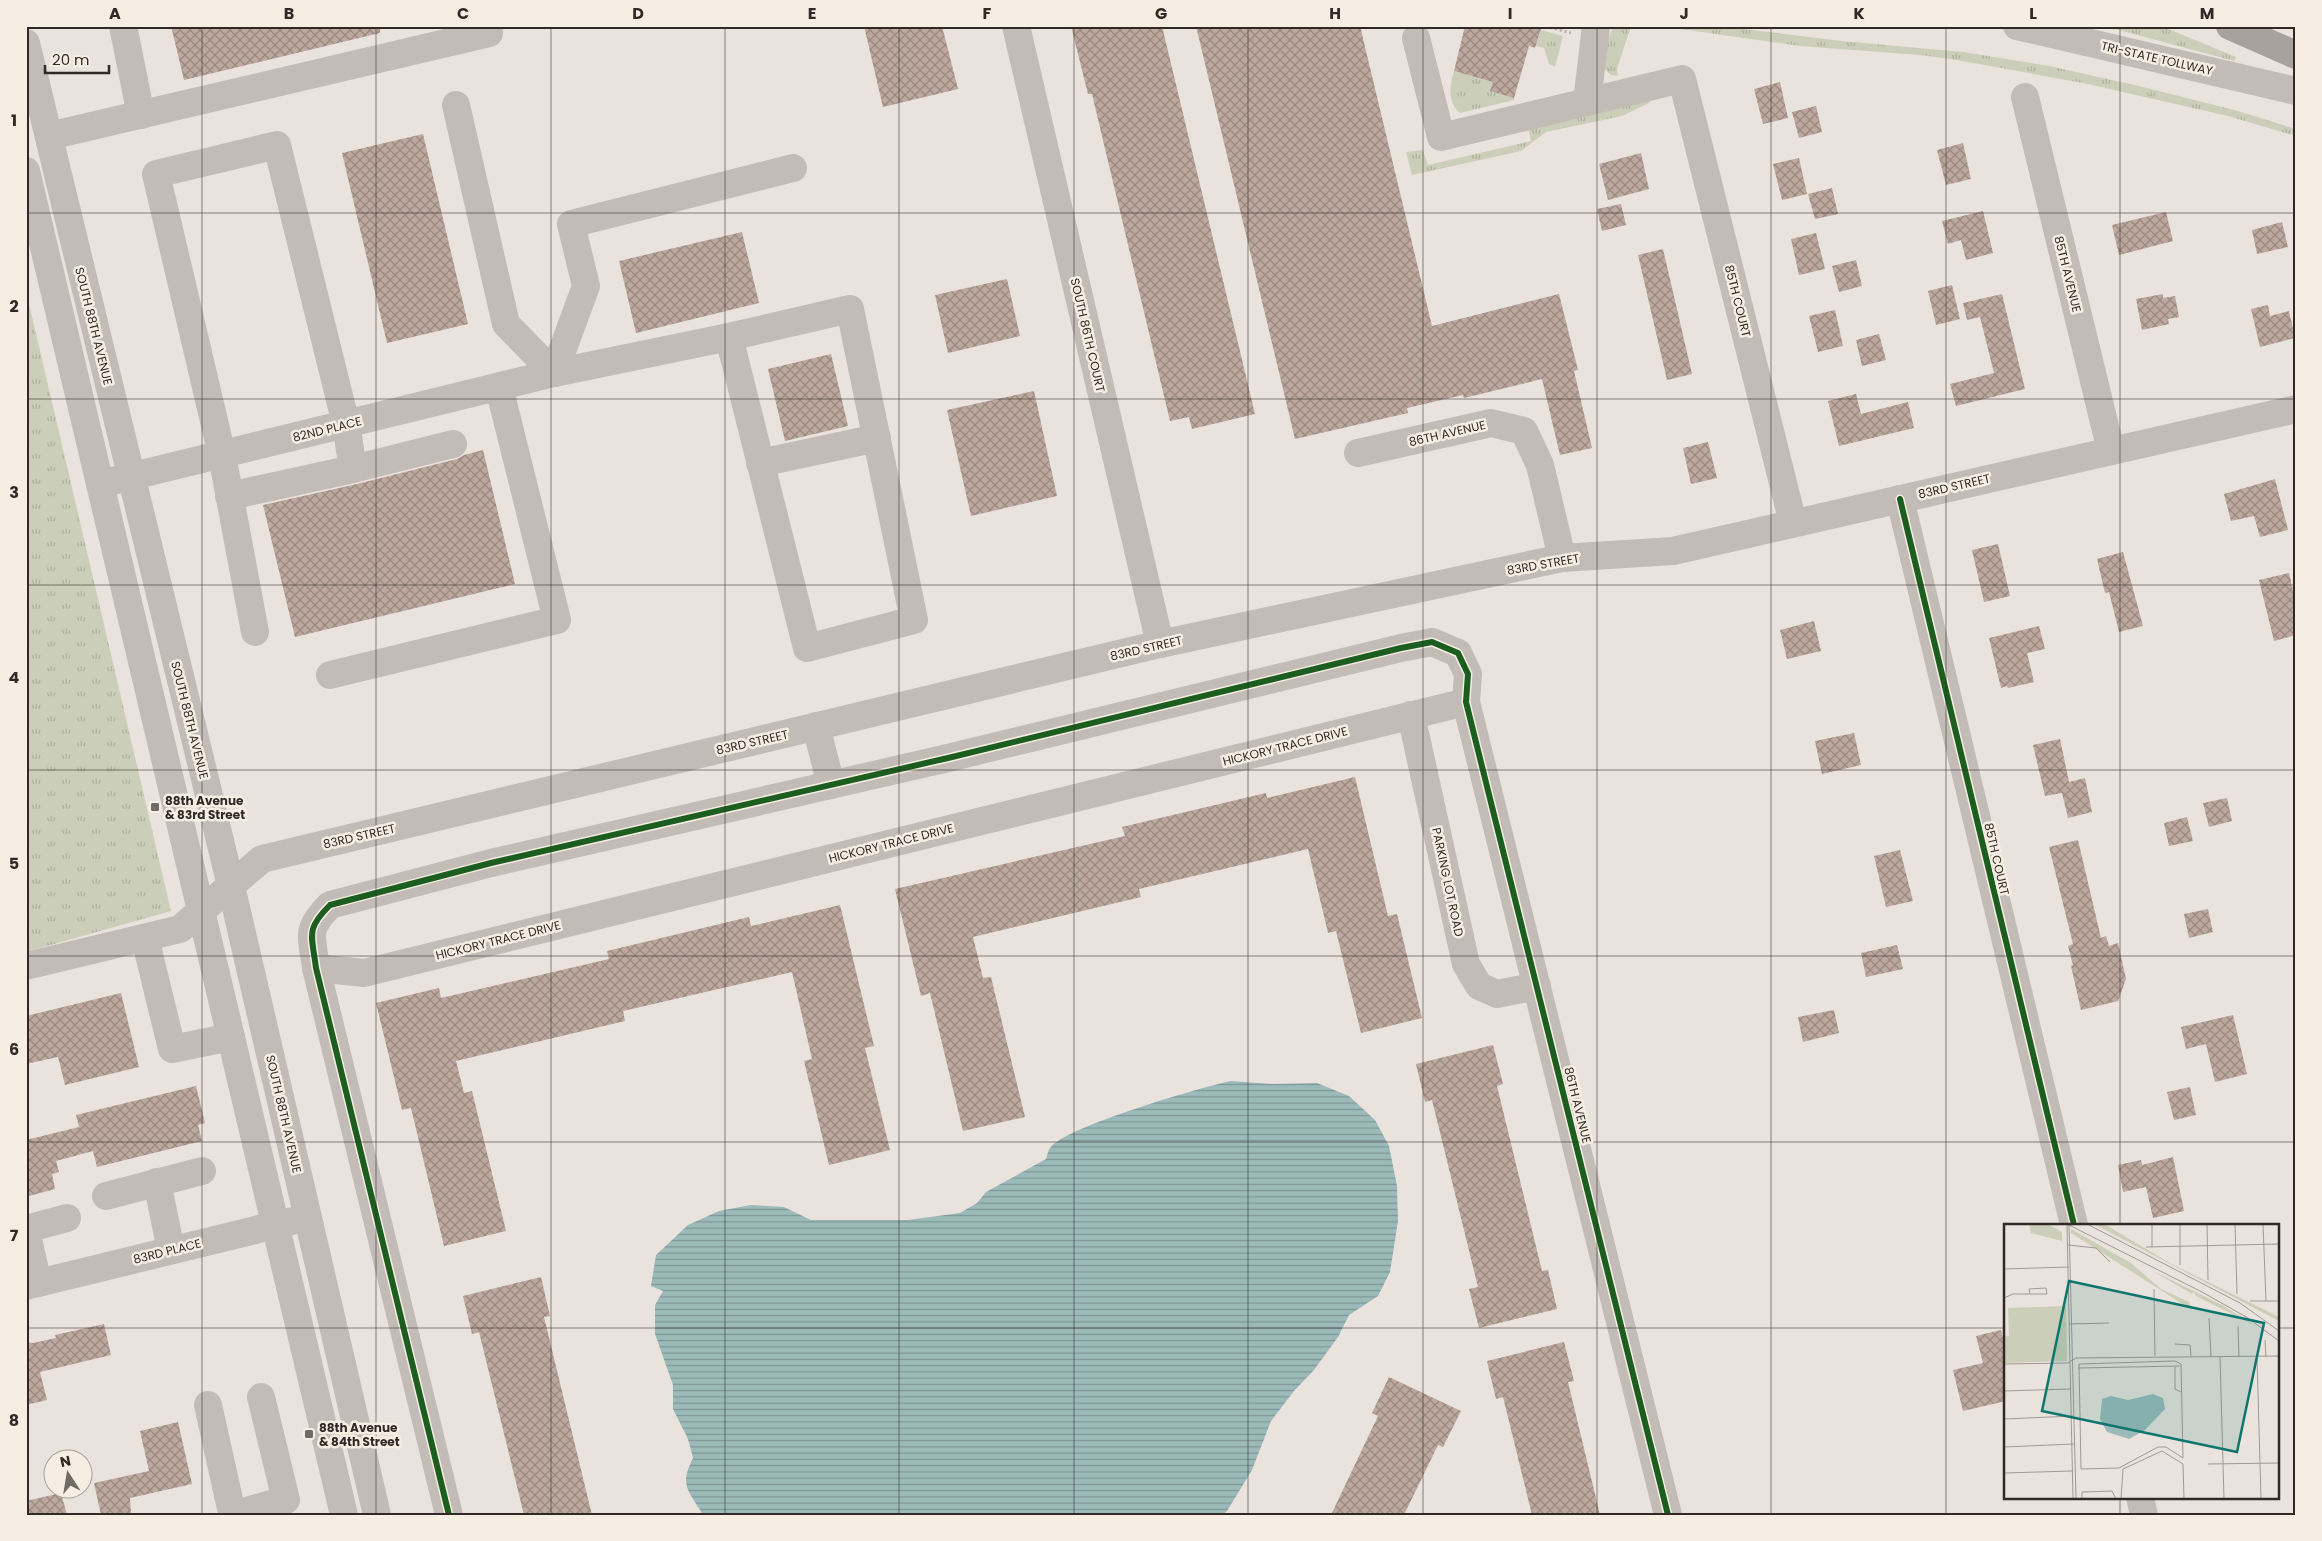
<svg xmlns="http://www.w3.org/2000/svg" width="2322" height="1541" viewBox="0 0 2322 1541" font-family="Poppins,sans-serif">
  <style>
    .grass { fill: url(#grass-tufts) }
    .water { fill: url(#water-rules) }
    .building { fill: url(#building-cross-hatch) }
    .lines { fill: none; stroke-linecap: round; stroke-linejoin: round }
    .path { stroke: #bab4af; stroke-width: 3; stroke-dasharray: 2.5 2.5; stroke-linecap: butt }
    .minor { stroke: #c2bbb6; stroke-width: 28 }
    .highway { stroke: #a8a29c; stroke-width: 28 }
    .cycleway-casing { stroke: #f7eee3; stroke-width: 9 }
    .cycleway { stroke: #1b5e20; stroke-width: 6 }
    .grid { fill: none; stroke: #322926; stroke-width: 1; stroke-opacity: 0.55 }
    .poi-dot { fill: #726a66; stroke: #f7eee3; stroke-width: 2 }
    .labels { text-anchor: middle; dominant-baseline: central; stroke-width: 5; stroke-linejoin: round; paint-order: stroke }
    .street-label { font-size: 12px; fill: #322926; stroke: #f7eee3 }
    .poi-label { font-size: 12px; font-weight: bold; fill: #322926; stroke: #f7eee3; text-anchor: start }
    .inset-road { fill: none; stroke: #a09994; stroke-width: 1 }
    .view { fill: #0f766e; fill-opacity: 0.15; stroke: #0f766e; stroke-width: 2.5 }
    .inset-edge { fill: none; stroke: #322926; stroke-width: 2.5 }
    .neatline { fill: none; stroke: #322926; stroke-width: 2 }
    .grid-label { font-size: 16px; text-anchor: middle; font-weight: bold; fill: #322926 }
  </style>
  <defs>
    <pattern id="grass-tufts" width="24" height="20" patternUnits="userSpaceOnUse" patternTransform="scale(1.25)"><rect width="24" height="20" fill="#cbceb8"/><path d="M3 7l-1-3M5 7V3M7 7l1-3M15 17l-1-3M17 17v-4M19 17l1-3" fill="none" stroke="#afb19e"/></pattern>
    <pattern id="water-rules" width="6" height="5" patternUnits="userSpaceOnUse" patternTransform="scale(1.25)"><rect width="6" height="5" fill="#9bbab9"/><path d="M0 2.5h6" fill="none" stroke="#7f9796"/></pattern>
    <pattern id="building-cross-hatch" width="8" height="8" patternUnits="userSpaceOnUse" patternTransform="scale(1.25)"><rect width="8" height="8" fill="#bca89f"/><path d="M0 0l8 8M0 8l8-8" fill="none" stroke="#998981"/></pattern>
  </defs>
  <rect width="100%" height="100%" fill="#eae3dd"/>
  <g class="grass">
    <path d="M1613,26H1631L1617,69L1618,76L1611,75L1603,68L1601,59Z"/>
    <path d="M1660,26H1720L1842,41L1963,52L2049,66L2139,86L2238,111L2296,129V136L2228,116L2088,84L1957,60L1920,55L1800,46Z"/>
    <path d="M2104,26H2161L2236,57L2234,61Z"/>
    <path d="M1541,30L1563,36L1555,67L1549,64L1544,48L1536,46Z"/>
    <path d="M1454,71L1493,82L1491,91L1514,98V100L1460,113C1447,102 1450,85 1454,71Z"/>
    <path d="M1644,95L1651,102L1622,116L1546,132L1521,151L1412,175L1406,152L1423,150L1428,165L1531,141L1528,127Z"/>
    <path d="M26,291L171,911L26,952Z"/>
  </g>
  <path class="water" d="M1231,1081L1272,1084L1317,1083L1349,1096L1375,1120L1389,1146L1397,1186L1398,1221L1390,1272L1378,1296L1349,1315L1338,1337L1314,1370L1294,1391L1271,1421L1252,1470L1227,1511L1222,1515H703C688,1489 679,1486 693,1458L688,1439L673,1409V1385L655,1334V1305L663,1291L651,1286L656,1255L688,1225L719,1211L751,1205L784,1207L811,1220H908L960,1213L977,1203L986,1192L1046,1159C1047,1156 1048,1151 1050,1148C1064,1127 1202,1087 1231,1081Z"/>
  <g class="building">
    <path d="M171,26H380V33L184,80Z"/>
    <path d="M864,26H942L958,89L883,107Z"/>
    <path d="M1071,26H1162L1255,414L1192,429L1189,417L1170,421L1092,94H1088Z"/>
    <path d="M1196,26H1360L1432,326L1559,294L1578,370L1574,371L1592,448L1560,455L1542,379L1464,398L1463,395L1407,408L1408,413L1295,439Z"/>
    <path d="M1465,26H1542L1535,48L1529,46L1514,98L1490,91L1493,82L1454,71Z"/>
    <path d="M1780,82L1788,118L1763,124L1754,89Z"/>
    <path d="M1816,106L1822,132L1799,138L1792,112Z"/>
    <path d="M423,134L468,324L387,343L342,153Z"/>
    <path d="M1963,143L1971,179L1946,185L1937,150Z"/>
    <path d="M1641,153L1649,189L1608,200L1599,164Z"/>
    <path d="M1799,158L1807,194L1782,200L1773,164Z"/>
    <path d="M1832,188L1838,214L1815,219L1808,194Z"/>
    <path d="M1621,204L1626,225L1602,231L1597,209Z"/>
    <path d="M1983,211L1993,253L1966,260L1961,240L1948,244L1942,221Z"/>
    <path d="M2166,212L2173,241L2119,255L2112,225Z"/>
    <path d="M2282,222L2288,247L2257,254L2252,230Z"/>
    <path d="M742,232L759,303L636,333L619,261Z"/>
    <path d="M1816,233L1825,269L1799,275L1791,239Z"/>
    <path d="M1663,249L1692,374L1667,380L1638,255Z"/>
    <path d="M1856,260L1862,286L1839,292L1832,266Z"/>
    <path d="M1007,279L1020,336L948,353L935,295Z"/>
    <path d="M1952,285L1960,319L1936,325L1928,291Z"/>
    <path d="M2002,294L2025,389L1956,406L1950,384L1994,373L1980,317L1967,320L1963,303Z"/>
    <path d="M2163,294V298L2175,296L2179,317L2168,319L2169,324L2142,330L2136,299Z"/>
    <path d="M2268,305L2270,316L2289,311L2295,338L2260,347L2251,309Z"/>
    <path d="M1835,310L1843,346L1818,352L1809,316Z"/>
    <path d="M1879,334L1886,360L1862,366L1856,340Z"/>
    <path d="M831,354L848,426L785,441L768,369Z"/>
    <path d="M1034,391L1057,496L971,516L947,410Z"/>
    <path d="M1856,394L1861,414L1908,402L1914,428L1839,446L1828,401Z"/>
    <path d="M1708,442L1717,478L1691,484L1683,448Z"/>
    <path d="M483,450L515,584L295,637L263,505L357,484L457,459L464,455Z"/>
    <path d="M2275,479L2288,530L2260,537L2254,516L2231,521L2224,494Z"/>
    <path d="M1998,544L2010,596L1984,602L1972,550Z"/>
    <path d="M2123,552L2143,626L2119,632L2109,592L2105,593L2097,559Z"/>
    <path d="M2289,573L2296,603V635L2274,641L2259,580Z"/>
    <path d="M1814,621L1821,651L1787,659L1780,630Z"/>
    <path d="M2039,626L2045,649L2027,653L2034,682L2008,688L2007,686L2001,688L1989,638Z"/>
    <path d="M1854,733L1861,765L1822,774L1815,741Z"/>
    <path d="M2060,739L2069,782L2085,778L2092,812L2068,818L2062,793L2045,796L2033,745Z"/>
    <path d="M1355,777L1388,916L1397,914L1422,1018L1361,1033L1336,931L1328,933L1308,849L1139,889L1141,897L973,937L983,978L991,977L1025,1117L963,1131L930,993L921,996L895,889L1125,836L1122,827L1266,793L1267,798Z"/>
    <path d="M2227,798L2232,821L2209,827L2203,803Z"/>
    <path d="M2187,817L2193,841L2169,846L2164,823Z"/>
    <path d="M2078,840L2101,938L2106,936L2109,946L2118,943L2126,979L2118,1001L2081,1010L2071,966L2073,965L2068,946L2073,944L2049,847Z"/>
    <path d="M1900,850L1913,901L1886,907L1874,856Z"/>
    <path d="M840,905L874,1046L865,1048L890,1150L829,1165L804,1061L812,1059L792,972L623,1011L625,1021L456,1061L464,1093L472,1091L506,1231L444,1246L411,1108L402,1110L376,1003L439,988L441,998L609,959L607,951L749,917L751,926Z"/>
    <path d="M2208,909L2213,932L2189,938L2184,914Z"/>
    <path d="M1897,945L1903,969L1866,977L1861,953Z"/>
    <path d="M121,993L139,1067L65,1085L58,1057L26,1064V1016Z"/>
    <path d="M1834,1010L1839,1033L1803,1042L1798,1017Z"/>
    <path d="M2233,1015L2247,1074L2215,1082L2206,1044L2186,1049L2181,1027Z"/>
    <path d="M1493,1045L1503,1084L1497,1086L1542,1271L1548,1270L1557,1309L1479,1328L1469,1289L1478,1287L1432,1100L1425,1102L1416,1064Z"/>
    <path d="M196,1086L205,1123L198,1125L202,1141L97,1167L93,1151L56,1161L59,1172L52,1174L55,1189L29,1196L26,1183V1140L79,1127L76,1115Z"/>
    <path d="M2190,1087L2196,1115L2174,1120L2167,1092Z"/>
    <path d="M2173,1157L2184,1211L2153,1218L2146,1187L2123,1192L2118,1165L2141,1160L2142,1165Z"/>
    <path d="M541,1277L550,1316L544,1317L592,1515H524L479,1332L472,1334L463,1296Z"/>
    <path d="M104,1324L111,1355L40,1372L47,1400L26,1405V1342L33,1343L56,1338L55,1335Z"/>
    <path d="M2001,1330L2006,1350V1401L1963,1411L1953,1370L1983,1363L1976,1336Z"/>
    <path d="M1564,1342L1574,1381L1568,1382L1600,1515H1532L1503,1397L1496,1399L1487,1361Z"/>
    <path d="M1389,1377L1461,1411L1443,1447L1438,1445L1404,1515H1331L1378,1416L1372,1413Z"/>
    <path d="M178,1422L192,1484L130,1498L131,1515H101L94,1483L149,1471L140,1431Z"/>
    <path d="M61,1493L67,1515H26V1501Z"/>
  </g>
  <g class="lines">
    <path class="path" d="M1545,26L1571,33"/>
    <g class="minor">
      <path d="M123,26L141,115"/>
      <path d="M1016,26L1160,644"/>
      <path d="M2017,26L2296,91"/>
      <path d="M1416,38L1441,137L1682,79L1793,523"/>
      <path d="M26,43L231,886L377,1515"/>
      <path d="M2025,97L2111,451"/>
      <path d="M1587,102L1596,26"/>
      <path d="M456,105L506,324L554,373"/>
      <path d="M49,136L489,33L487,26"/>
      <path d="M26,171L344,1515"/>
      <path d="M554,373L586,286L571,224L793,168"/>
      <path d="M1358,453L1491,423L1524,431L1540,465L1562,558"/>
      <path d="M760,463L877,438"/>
      <path d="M100,484L554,373L729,337L807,648L914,620L850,309L729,337"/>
      <path d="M229,496L353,469L453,444"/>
      <path d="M1900,499L2074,1225"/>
      <path d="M255,632L222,455L156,174L277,145L346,424L353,469"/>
      <path d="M330,675L557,620L499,387"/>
      <path d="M1411,715L1466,964L1479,986L1497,994L1537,986"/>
      <path d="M816,726L831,785"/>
      <path d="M145,938L172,1049L231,1037"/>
      <path d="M26,966L180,929L262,859L1160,644L1562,558L1673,551L2296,409"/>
      <path d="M316,968L364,973L1466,702"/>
      <path d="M157,1182L171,1250"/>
      <path d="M106,1196L202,1171"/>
      <path d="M26,1229L67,1218"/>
      <path d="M26,1231L38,1283"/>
      <path d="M26,1286L292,1221"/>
      <path d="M208,1405L232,1513"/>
      <path d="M2140,1497L2144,1515"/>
      <path d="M232,1515L286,1500L261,1397"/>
      <path d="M449,1515L316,968C312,935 305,930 330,905L491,863L948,758L1401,648L1432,642L1458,653L1468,674L1466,702L1668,1515"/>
    </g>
    <path class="highway" d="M2230,26L2296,55"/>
    <g class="cycleway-casing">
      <g id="cycleway">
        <path d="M1900,499L2074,1225"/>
        <path d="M449,1515L316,968C312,935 305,930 330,905L491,863L948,758L1401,648L1432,642L1458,653L1468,674L1466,702L1668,1515"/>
      </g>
    </g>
    <use href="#cycleway" class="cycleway"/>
  </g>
  <path class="grid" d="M202,26V1515M376,26V1515M551,26V1515M725,26V1515M899,26V1515M1074,26V1515M1248,26V1515M1423,26V1515M1597,26V1515M1771,26V1515M1946,26V1515M2120,26V1225M26,213H2296M26,399H2296M26,585H2296M26,770H2296M26,956H2296M26,1142H2296M26,1328H2006M2278,1328H2296M2120,1497V1515"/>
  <g class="poi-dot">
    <rect x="150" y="802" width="10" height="10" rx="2.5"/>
    <rect x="304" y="1429" width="10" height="10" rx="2.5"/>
  </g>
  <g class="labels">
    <g class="street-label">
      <text transform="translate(2157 58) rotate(13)">TRI-STATE TOLLWAY</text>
      <text transform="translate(2068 274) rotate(76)">85TH AVENUE</text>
      <text transform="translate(1738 301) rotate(76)">85TH COURT</text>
      <text transform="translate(94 326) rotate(76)">SOUTH 88TH AVENUE</text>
      <text transform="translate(1088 335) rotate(77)">SOUTH 86TH COURT</text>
      <text transform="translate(327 429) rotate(-14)">82ND PLACE</text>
      <text transform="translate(1447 433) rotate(-13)">86TH AVENUE</text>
      <text transform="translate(1954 486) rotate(-13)">83RD STREET</text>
      <text transform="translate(1543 564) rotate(-10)">83RD STREET</text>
      <text transform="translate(1146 648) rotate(-13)">83RD STREET</text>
      <text transform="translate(190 720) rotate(76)">SOUTH 88TH AVENUE</text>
      <text transform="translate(752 742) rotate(-13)">83RD STREET</text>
      <text transform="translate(1285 746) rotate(-14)">HICKORY TRACE DRIVE</text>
      <text transform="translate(359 836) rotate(-13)">83RD STREET</text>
      <text transform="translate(891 843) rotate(-14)">HICKORY TRACE DRIVE</text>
      <text transform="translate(1997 859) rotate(77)">85TH COURT</text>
      <text transform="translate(1448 882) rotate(78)">PARKING LOT ROAD</text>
      <text transform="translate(498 940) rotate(-14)">HICKORY TRACE DRIVE</text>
      <text transform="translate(1578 1105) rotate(76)">86TH AVENUE</text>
      <text transform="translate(284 1114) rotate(77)">SOUTH 88TH AVENUE</text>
      <text transform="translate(167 1251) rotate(-14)">83RD PLACE</text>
    </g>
    <g class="poi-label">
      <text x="165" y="800">88th Avenue<tspan x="165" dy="14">&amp; 83rd Street</tspan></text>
      <text x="319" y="1427">88th Avenue<tspan x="319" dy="14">&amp; 84th Street</tspan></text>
    </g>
  </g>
  <g transform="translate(2004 1224)">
    <rect width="275" height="275" fill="#eae3dd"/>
    <path d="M90,0H100L166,39L275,93V97ZM67,5L127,39L157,65L185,78L188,86L67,9ZM147,46L218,81L252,102L192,72L190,68L188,70ZM62,82L63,137L0,139V112H5L4,84Z" fill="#cbceb8"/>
    <path d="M25,0H44L58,8V17L27,9Z" fill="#cbceb8"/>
    <path d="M149,170L159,174L161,185L141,206L125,215L103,208L96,195L98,175L107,172L124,176Z" fill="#9bbab9"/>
    <path class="inset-road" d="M63,0L198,68L244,94L275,117M83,0L236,79L275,107M148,0V23M176,0V41M203,0L204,56M231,0L233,70M259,0L262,77M63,1L69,275M65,1L72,275M64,21L92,24L106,38M142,23L275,20M0,45L65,43M150,65L151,132M0,74L9,70H43L42,64L25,65L26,70M246,77H275M205,94L207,133M65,100L105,99M234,102L235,133M261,116L262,133M171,120L186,121L187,132M216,133L220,275M253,133L257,275M171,137L177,140L179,234L162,223H154L115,244L77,245L75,140ZM0,140L64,139L72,134L275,132M171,143V165L177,168M74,144L176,142M0,167L66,165M0,195L69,192M0,223L70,220M204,240L275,239M0,249L68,247M78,275V268L108,267L112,275M117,275L119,245L158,227L179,240L180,275"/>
    <path class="view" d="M65,57L260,99L233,228L38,187Z"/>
    <rect width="275" height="275" class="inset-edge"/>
  </g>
  <rect width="2322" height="1541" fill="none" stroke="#f7eee3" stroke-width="55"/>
  <g transform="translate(68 1474) rotate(348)"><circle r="24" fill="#f7eee3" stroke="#a89f97"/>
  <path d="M0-4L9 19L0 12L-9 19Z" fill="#726a66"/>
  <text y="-8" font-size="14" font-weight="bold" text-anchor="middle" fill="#322926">N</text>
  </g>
  <path d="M45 65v8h64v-8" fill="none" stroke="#322926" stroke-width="2.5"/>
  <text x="52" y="65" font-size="15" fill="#322926" stroke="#f7eee3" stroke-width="4" paint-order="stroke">20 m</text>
  <rect x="28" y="28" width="2266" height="1486" class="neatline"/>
  <g class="grid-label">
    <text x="115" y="19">A</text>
    <text x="289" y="19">B</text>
    <text x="463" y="19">C</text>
    <text x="638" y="19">D</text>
    <text x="812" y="19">E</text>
    <text x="987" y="19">F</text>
    <text x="1161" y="19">G</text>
    <text x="1335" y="19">H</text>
    <text x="1510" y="19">I</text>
    <text x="1684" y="19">J</text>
    <text x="1859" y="19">K</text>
    <text x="2033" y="19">L</text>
    <text x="2207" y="19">M</text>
    <text x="14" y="126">1</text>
    <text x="14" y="312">2</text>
    <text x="14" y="498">3</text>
    <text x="14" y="683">4</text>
    <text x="14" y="869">5</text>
    <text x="14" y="1055">6</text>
    <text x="14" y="1241">7</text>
    <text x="14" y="1426">8</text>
  </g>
</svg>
